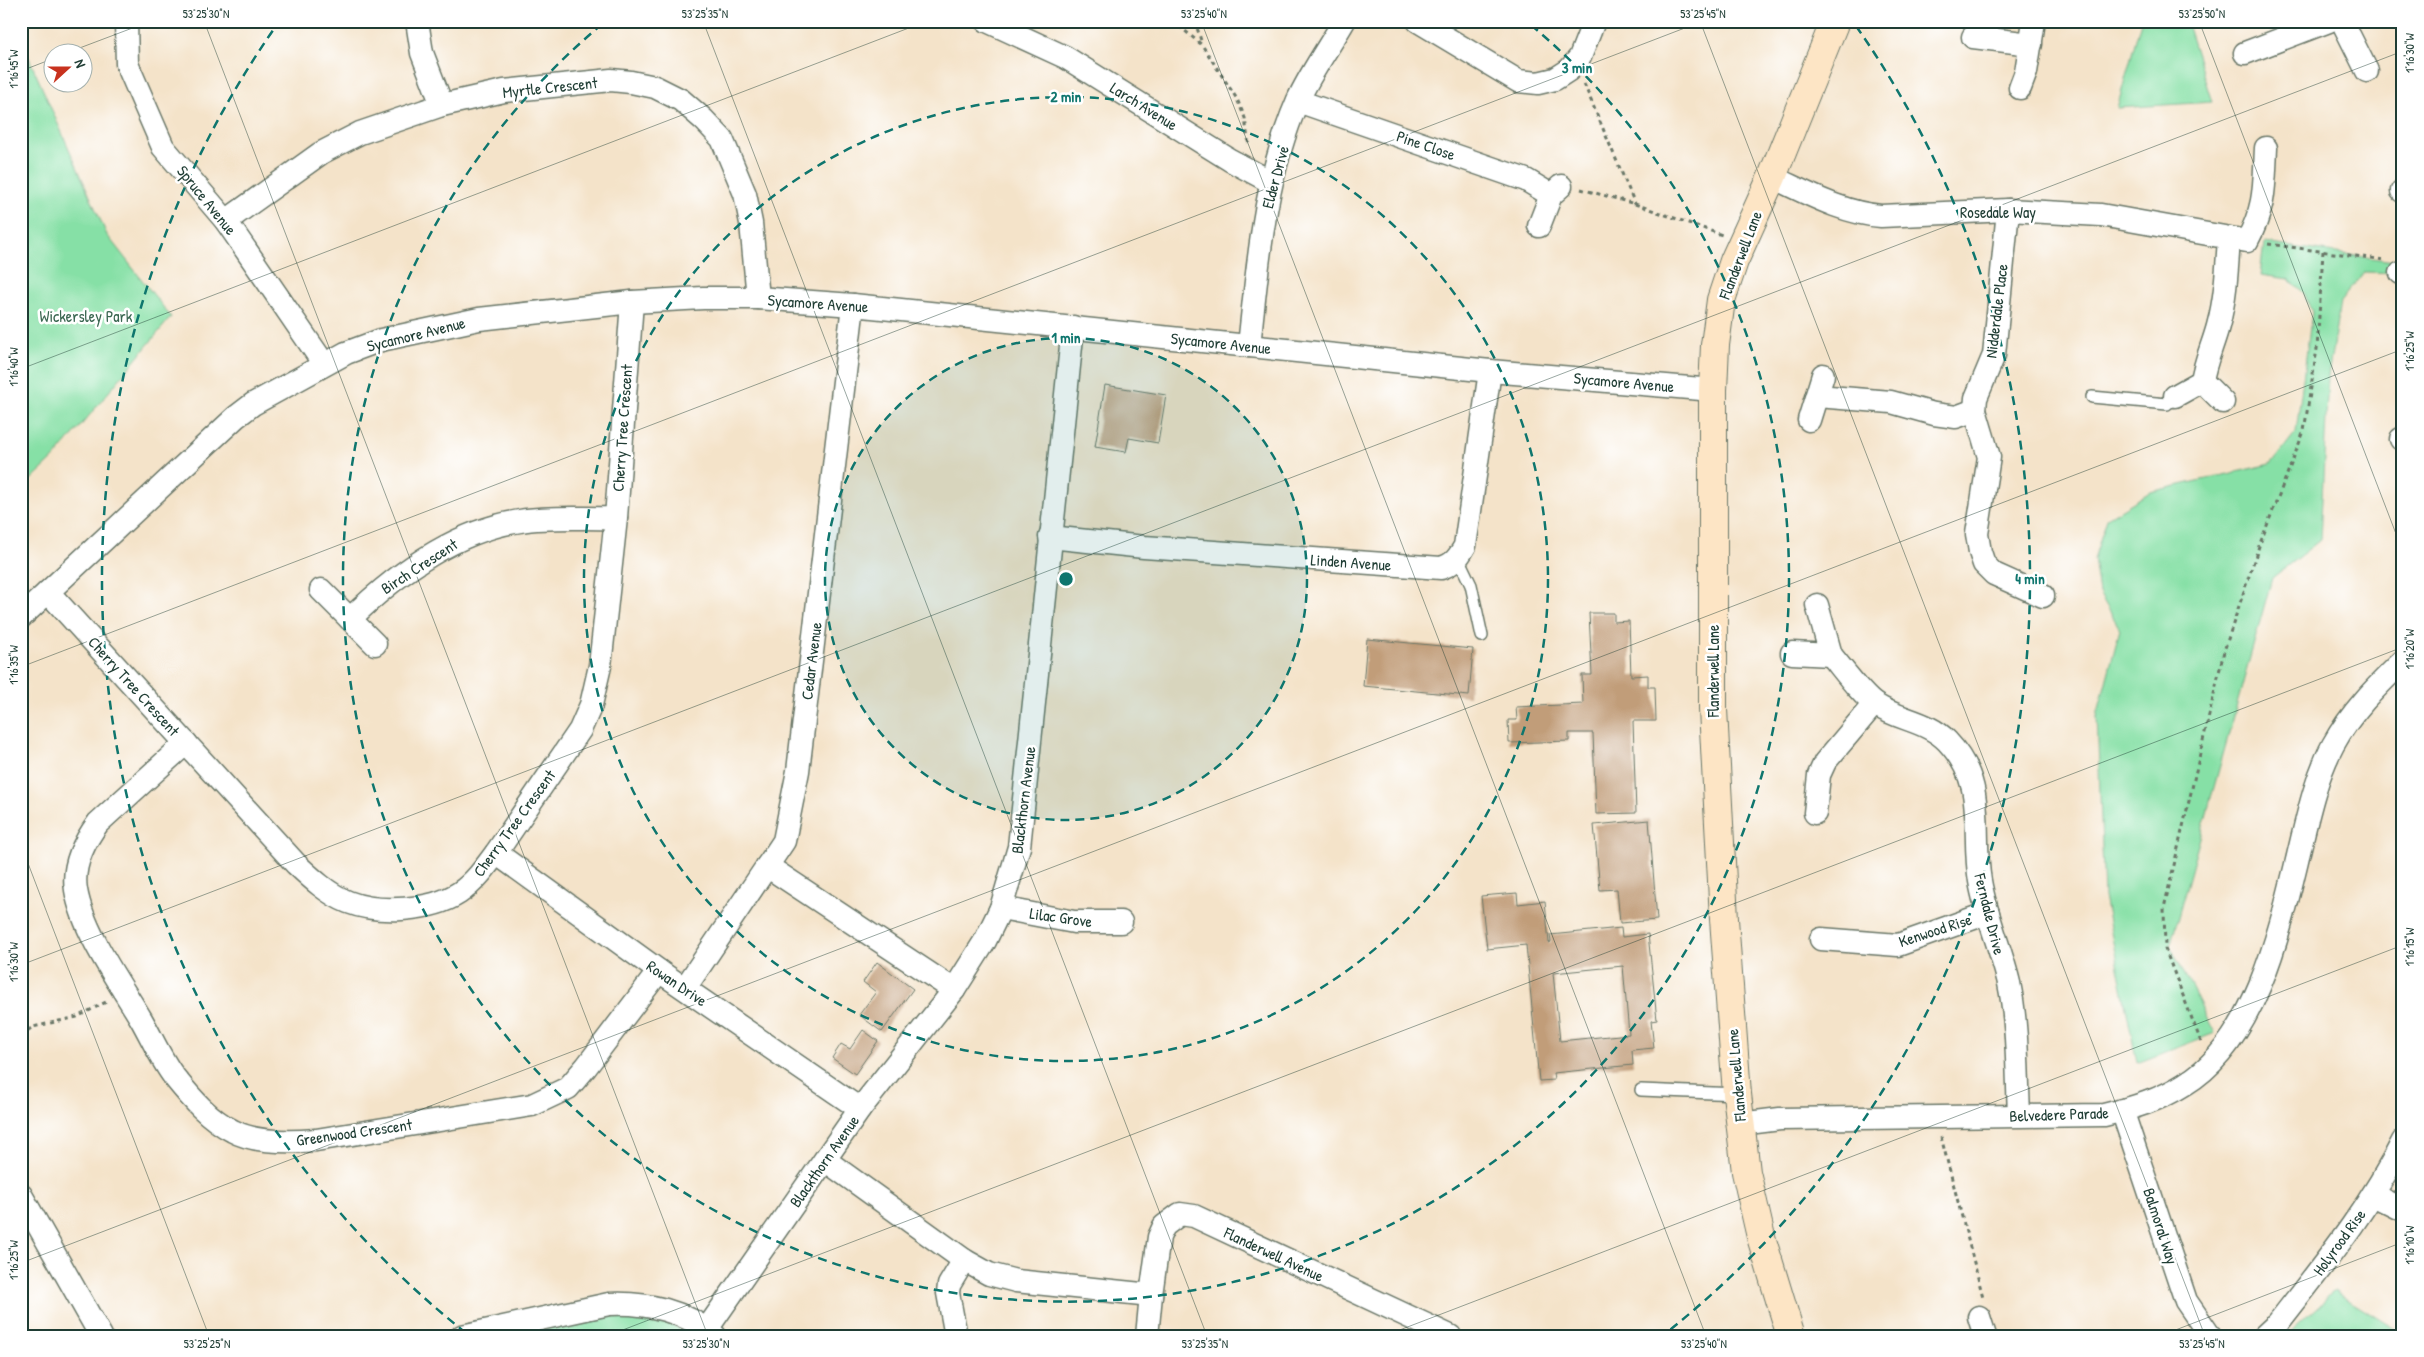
<svg xmlns="http://www.w3.org/2000/svg" width="2424" height="1357" viewBox="0 0 2424 1357" font-family="'Patrick Hand',sans-serif">
  <style>
    .green { fill: #86e0a6; stroke: #528e6d }
    .building { fill: #c19d79; fill-rule: evenodd }
    .lines { fill: none; stroke-linecap: round; stroke-linejoin: round }
    .lane-casing { stroke: #6a7768; stroke-width: 14 }
    .street-casing { stroke: #6a7768; stroke-width: 25 }
    .secondary-casing { stroke: #6a7768; stroke-width: 30 }
    .path { stroke: #6a7768; stroke-width: 3; stroke-dasharray: 4 4; stroke-linecap: butt }
    .lane { stroke: #fff; stroke-width: 11 }
    .street { stroke: #fff; stroke-width: 22 }
    .secondary { stroke: #fde5c5; stroke-width: 28 }
    .ticks { fill: none; stroke: #1f3d34; stroke-width: 1; stroke-opacity: 0.45 }
    .ring { fill: none; stroke: #0f766e; stroke-width: 2.5; stroke-dasharray: 9 6 }
    .labels { text-anchor: middle; dominant-baseline: central; stroke-width: 5; stroke-linejoin: round; paint-order: stroke }
    .street-label { font-size: 16px; fill: #1f3d34; stroke: #fff }
    .park-label { font-size: 16px; fill: #396650; stroke: #fff }
    .centre { fill: #0f766e; stroke: #fff; stroke-width: 2.5 }
    .ring-label { font-size: 15px; text-anchor: middle; font-weight: bold; fill: #0f766e; stroke: #fff; stroke-width: 5; stroke-linejoin: round; paint-order: stroke }
    .neatline { fill: none; stroke: #1f3d34; stroke-width: 2 }
    .ticks-label { font-size: 12px; text-anchor: middle; fill: #1f3d34 }
  </style>
  <rect width="100%" height="100%" fill="#fff"/>
  <filter id="ink" filterUnits="userSpaceOnUse"><feTurbulence type="fractalNoise" baseFrequency=".02" numOctaves="2"/><feDisplacementMap in="SourceGraphic" scale="10" xChannelSelector="R" yChannelSelector="G"/><feConvolveMatrix kernelMatrix="1 2 1 2 8 2 1 2 1" color-interpolation-filters="sRGB"/></filter>
  <filter id="wash" filterUnits="userSpaceOnUse"><feTurbulence type="fractalNoise" baseFrequency=".0096" numOctaves="4" result="noise"/><feDisplacementMap in="SourceGraphic" scale="20" xChannelSelector="R" yChannelSelector="G"/><feGaussianBlur stdDeviation="1.12" result="paint"/><feColorMatrix in="noise" values="0 0 0 0 0 0 0 0 0 0 0 0 0 0 0 0 0 1.4 0 .05"/><feComposite in="paint" operator="in"/></filter>
  <g filter="url(#wash)">
    <rect width="100%" height="100%" fill="#f4e3c9"/>
    <g class="green">
      <path d="M2141,21H2186L2212,102L2117,108Z"/>
      <path d="M21,40L107,235L171,317L54,458L21,489Z"/>
      <path d="M2264,243L2401,262V273L2364,272L2340,302L2328,376L2320,540L2272,578L2170,946L2215,1033L2137,1063L2104,897L2097,716L2120,629L2099,593L2094,559L2107,518L2150,492L2271,464L2296,432L2312,312L2304,293L2289,279L2260,275Z"/>
      <path d="M2334,1291L2403,1334V1336H2286Z"/>
      <path d="M610,1316C638,1317 668,1318 692,1336H507L583,1318Z"/>
    </g>
    <g id="blocks">
      <g class="building">
        <path d="M1105,385L1166,395L1158,443L1129,438L1126,452L1095,447Z"/>
        <path d="M1589,613H1614V622L1629,621L1631,676L1648,675V687H1655L1656,721H1633L1636,813L1596,814L1593,733H1569V741L1509,743L1508,720H1517L1516,707L1583,704L1582,675H1592Z"/>
        <path d="M1367,639L1473,649L1469,696L1363,686Z"/>
        <path d="M1649,820L1657,920L1620,923L1617,889L1600,890L1594,825Z"/>
        <path d="M1517,893L1518,904L1545,901L1549,943L1551,942L1550,935L1621,928L1622,937L1648,934L1657,1020L1651,1021L1654,1048L1632,1050L1633,1065L1553,1073L1554,1080L1539,1081L1526,945L1487,949L1481,896ZM1623,966L1629,1034L1560,1041L1553,973Z"/>
        <path d="M877,962L913,989L882,1032L859,1015L876,992L863,982Z"/>
        <path d="M863,1030L878,1041L855,1074L832,1058L841,1044L850,1049Z"/>
      </g>
    </g>
  </g>
  <g filter="url(#ink)">
    <use href="#blocks" fill-opacity="0" stroke="#6a7768" stroke-width="1"/>
    <g class="lines">
      <g class="lane-casing">
        <g id="lane">
          <path d="M2092,397L2167,404L2175,396"/>
          <path d="M1458,558L1471,585L1482,636"/>
          <path d="M1641,1090L1737,1094"/>
        </g>
      </g>
      <g class="street-casing">
        <g id="street">
          <path d="M126,21L127,64L163,147L226,221L324,364"/>
          <path d="M417,21L422,53L442,105"/>
          <path d="M987,21L1065,57L1230,160L1271,182"/>
          <path d="M1418,21L1518,81L1538,83L1555,79L1569,70L1580,57L1594,21"/>
          <path d="M2342,21L2367,71"/>
          <path d="M1973,37L2031,44"/>
          <path d="M2245,53L2329,21"/>
          <path d="M2020,88L2026,72L2034,21"/>
          <path d="M1298,101L1526,180L1551,195"/>
          <path d="M1772,177C1807,193 1842,213 1881,216L2008,210L2101,215L2247,241C2266,206 2264,186 2266,148"/>
          <path d="M2402,191H2403"/>
          <path d="M2008,210L1994,355L1976,398L1975,410L1989,457L1977,534L1980,552L1984,564L1994,574L2043,596"/>
          <path d="M226,221L321,153L360,133L442,105L504,91L611,80L631,82L655,87L681,100L704,120L722,139L745,194L751,223L758,298"/>
          <path d="M1539,226L1551,195L1561,186"/>
          <path d="M2401,273L2403,274"/>
          <path d="M1249,346C1258,263 1264,178 1298,100C1311,72 1329,47 1344,21"/>
          <path d="M2202,381C2205,361 2213,345 2218,326C2226,297 2227,267 2229,238"/>
          <path d="M1817,396L1891,402L1934,414L1956,417L1975,410"/>
          <path d="M2175,396L2202,381L2223,402"/>
          <path d="M1809,420L1823,375"/>
          <path d="M2401,439L2403,438"/>
          <path d="M1050,537L1144,547L1441,568C1454,564 1458,558 1465,546L1490,371"/>
          <path d="M321,590L375,644"/>
          <path d="M48,592L296,864C311,878 328,894 348,902C379,914 431,911 459,893C474,883 485,868 496,853L580,730L591,705L600,666L616,518L632,302"/>
          <path d="M21,617L236,417L253,404L346,353L381,340L479,319L632,302L703,298H758L853,305L1490,371L1713,390"/>
          <path d="M350,619C396,574 454,531 520,521C551,516 584,519 616,518"/>
          <path d="M1792,653L1831,655L1817,605"/>
          <path d="M1831,655C1842,668 1863,697 1876,705C1899,720 1928,721 1947,741C1989,785 1971,830 1980,881C1986,916 2001,949 2009,983C2018,1027 2017,1071 2019,1115"/>
          <path d="M186,743L98,823C84,842 72,866 76,890C83,932 119,982 141,1019C152,1038 161,1060 175,1078C192,1099 209,1119 233,1131C255,1143 292,1142 316,1140L532,1105L568,1088L586,1067L659,971"/>
          <path d="M1815,813L1819,775L1825,762L1874,704"/>
          <path d="M496,853L659,971L860,1109"/>
          <path d="M767,866L954,990"/>
          <path d="M1001,908L1074,922H1121"/>
          <path d="M1821,939L1898,945L1988,913"/>
          <path d="M685,988L784,841L798,771L853,305"/>
          <path d="M2122,1110L2186,1301L2210,1336"/>
          <path d="M1740,1124L1780,1119L2104,1115C2133,1108 2160,1100 2185,1084C2255,1042 2280,931 2298,856C2307,819 2315,779 2333,745C2351,712 2376,687 2403,661"/>
          <path d="M825,1160L964,1260L989,1274L1016,1281L1151,1295L1159,1237L1164,1226L1180,1214L1194,1216L1450,1336"/>
          <path d="M21,1195L101,1336"/>
          <path d="M2373,1195L2403,1210"/>
          <path d="M1979,1317L1985,1336"/>
          <path d="M707,1329L860,1109L954,990L985,941L1001,908L1019,847L1073,327"/>
          <path d="M462,1336L609,1304C646,1302 686,1311 715,1336"/>
          <path d="M956,1336L948,1293L949,1285L964,1260"/>
          <path d="M1147,1336L1151,1295"/>
          <path d="M2264,1336L2278,1323C2323,1265 2370,1208 2403,1141"/>
        </g>
      </g>
      <g class="secondary-casing">
        <path id="secondary" d="M1791,1336L1761,1237L1746,1172L1737,1094L1724,919L1713,709V390L1715,345L1721,300L1734,261L1772,177L1835,21"/>
      </g>
      <g class="path">
        <path d="M1173,21L1202,45L1237,99L1245,118L1249,147"/>
        <path d="M1195,21L1202,44"/>
        <path d="M1584,84L1635,204"/>
        <path d="M1581,189L1635,204L1722,235"/>
        <path d="M2268,244L2385,260"/>
        <path d="M21,1035L33,1027L77,1017L106,1002"/>
        <path d="M2201,1042L2165,949L2164,908L2224,651L2259,546L2304,431L2317,349L2323,251"/>
        <path d="M1941,1137L1983,1297"/>
      </g>
      <use href="#lane" class="lane"/>
      <use href="#street" class="street"/>
      <use href="#secondary" class="secondary"/>
    </g>
  </g>
  <path class="ticks" d="M204,21L708,1336M703,21L1207,1336M1201,21L1706,1336M1700,21L2205,1336M2199,21L2403,552M69,52L151,21M21,71L52,59M21,369L927,21M21,667L1703,21M21,845L209,1336M21,965L2403,51M21,1263L2403,349M607,1336L2403,647M1384,1336L2403,945M2160,1336L2403,1242"/>
  <circle cx="1066" cy="579" r="241" fill="#0f766e" fill-opacity=".12"/>
  <g class="ring">
    <circle cx="1066" cy="579" r="241"/>
    <circle cx="1066" cy="579" r="482"/>
    <path d="M1531 25A723 723 0 1 1 601 25"/>
    <path d="M466 1333A964 964 0 0 1 276 26M1856 26A964 964 0 0 1 1666 1333"/>
  </g>
  <g class="labels">
    <g class="street-label">
      <text transform="translate(550 87) rotate(-6)">Myrtle Crescent</text>
      <text transform="translate(1144 106) rotate(32)">Larch Avenue</text>
      <text transform="translate(1426 145) rotate(19)">Pine Close</text>
      <text transform="translate(1275 177) rotate(-75)">Elder Drive</text>
      <text transform="translate(207 200) rotate(51)">Spruce Avenue</text>
      <text x="1998" y="212">Rosedale Way</text>
      <text transform="translate(1740 255) rotate(-69)">Flanderwell Lane</text>
      <text transform="translate(818 303) rotate(4)">Sycamore Avenue</text>
      <text transform="translate(1996 311) rotate(-83)">Nidderdale Place</text>
      <text transform="translate(416 334) rotate(-14)">Sycamore Avenue</text>
      <text transform="translate(1221 343) rotate(6)">Sycamore Avenue</text>
      <text transform="translate(1624 382) rotate(5)">Sycamore Avenue</text>
      <text transform="translate(622 428) rotate(-86)">Cherry Tree Crescent</text>
      <text transform="translate(1351 562) rotate(4)">Linden Avenue</text>
      <text transform="translate(419 566) rotate(-33)">Birch Crescent</text>
      <text transform="translate(811 661) rotate(-83)">Cedar Avenue</text>
      <text transform="translate(1713 671) rotate(-90)">Flanderwell Lane</text>
      <text transform="translate(134 686) rotate(48)">Cherry Tree Crescent</text>
      <text transform="translate(1023 800) rotate(-83)">Blackthorn Avenue</text>
      <text transform="translate(514 823) rotate(-54)">Cherry Tree Crescent</text>
      <text transform="translate(1990 914) rotate(76)">Ferndale Drive</text>
      <text transform="translate(1061 917) rotate(8)">Lilac Grove</text>
      <text transform="translate(1935 930) rotate(-18)">Kenwood Rise</text>
      <text transform="translate(677 983) rotate(34)">Rowan Drive</text>
      <text transform="translate(1736 1075) rotate(-95)">Flanderwell Lane</text>
      <text transform="translate(2059 1114) rotate(-2)">Belvedere Parade</text>
      <text transform="translate(354 1132) rotate(-8)">Greenwood Crescent</text>
      <text transform="translate(824 1161) rotate(-55)">Blackthorn Avenue</text>
      <text transform="translate(2161 1226) rotate(72)">Balmoral Way</text>
      <text transform="translate(2339 1242) rotate(-54)">Holyrood Rise</text>
      <text transform="translate(1274 1254) rotate(25)">Flanderwell Avenue</text>
    </g>
    <g class="park-label">
      <text x="86" y="316">Wickersley Park</text>
    </g>
  </g>
  <circle cx="1066" cy="579" r="8" class="centre"/>
  <g class="ring-label">
    <text x="1577" y="73">3 min</text>
    <text x="1066" y="102">2 min</text>
    <text x="1066" y="343">1 min</text>
    <text x="2030" y="584">4 min</text>
  </g>
  <rect width="2424" height="1357" fill="none" stroke="#fff" stroke-width="55"/>
  <g transform="translate(68 68) rotate(69)"><circle r="24" fill="#ffffff" stroke="#a5b1ae"/>
  <path d="M0-4L9 19L0 12L-9 19Z" fill="#c8321e"/>
  <text y="-8" font-size="14" font-weight="bold" text-anchor="middle" fill="#1f3d34">N</text>
  </g>
  <rect x="28" y="28" width="2368" height="1302" class="neatline"/>
  <g class="ticks-label">
    <text x="206" y="18">53°25'30"N</text>
    <text x="705" y="18">53°25'35"N</text>
    <text x="1204" y="18">53°25'40"N</text>
    <text x="1703" y="18">53°25'45"N</text>
    <text x="2202" y="18">53°25'50"N</text>
    <text transform="translate(2410 53) rotate(-90)" y="4">1°16'30"W</text>
    <text transform="translate(14 69) rotate(-90)" y="4">1°16'45"W</text>
    <text transform="translate(2410 351) rotate(-90)" y="4">1°16'25"W</text>
    <text transform="translate(14 367) rotate(-90)" y="4">1°16'40"W</text>
    <text transform="translate(2410 649) rotate(-90)" y="4">1°16'20"W</text>
    <text transform="translate(14 665) rotate(-90)" y="4">1°16'35"W</text>
    <text transform="translate(2410 947) rotate(-90)" y="4">1°16'15"W</text>
    <text transform="translate(14 962) rotate(-90)" y="4">1°16'30"W</text>
    <text transform="translate(2410 1245) rotate(-90)" y="4">1°16'10"W</text>
    <text transform="translate(14 1260) rotate(-90)" y="4">1°16'25"W</text>
    <text x="207" y="1348">53°25'25"N</text>
    <text x="706" y="1348">53°25'30"N</text>
    <text x="1205" y="1348">53°25'35"N</text>
    <text x="1704" y="1348">53°25'40"N</text>
    <text x="2202" y="1348">53°25'45"N</text>
  </g>
</svg>
